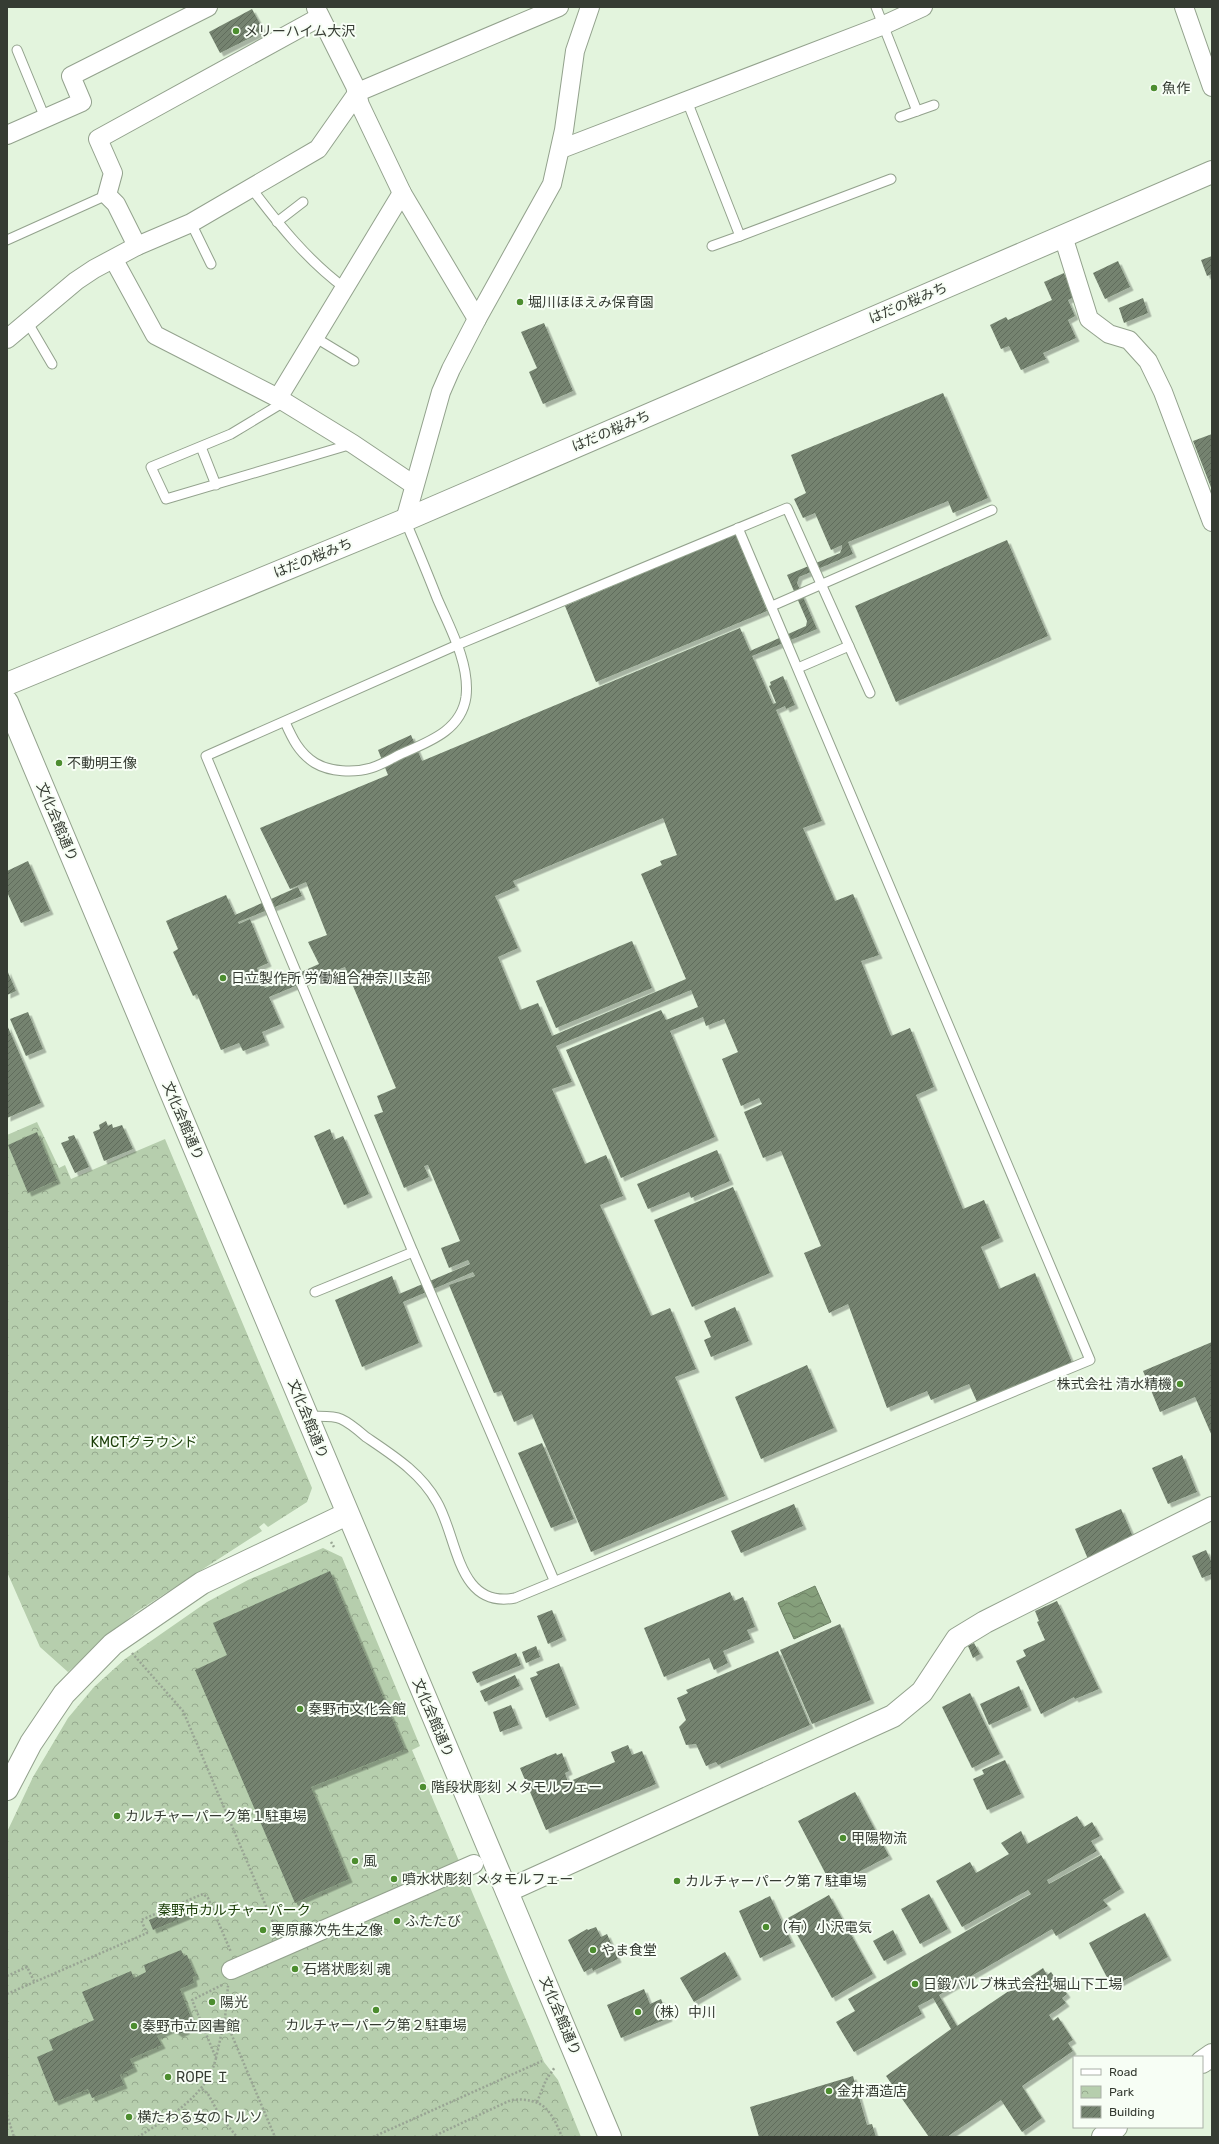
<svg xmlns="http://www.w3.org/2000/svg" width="1219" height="2144" viewBox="0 0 1219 2144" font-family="Rubik,'Noto Sans JP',sans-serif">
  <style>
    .park { fill: url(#park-crowns) }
    .water { fill: url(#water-waves); stroke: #6d8165 }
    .building { fill: url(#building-hatch); fill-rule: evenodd; filter: url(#shadow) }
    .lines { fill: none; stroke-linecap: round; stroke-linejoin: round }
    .lane-casing { stroke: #93a28d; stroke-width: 11 }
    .street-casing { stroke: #93a28d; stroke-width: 20 }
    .secondary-casing { stroke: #93a28d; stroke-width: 24 }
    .path { stroke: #99a594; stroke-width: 2.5; stroke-dasharray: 2 2; stroke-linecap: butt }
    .lane { stroke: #fff; stroke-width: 9 }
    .street { stroke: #fff; stroke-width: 18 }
    .secondary { stroke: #fff; stroke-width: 22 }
    .poi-dot { fill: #4c8d2f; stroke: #f7fef5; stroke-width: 1.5 }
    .labels { text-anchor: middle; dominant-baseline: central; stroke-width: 4; stroke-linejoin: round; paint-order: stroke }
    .poi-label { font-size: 14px; fill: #363c33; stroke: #f7fef5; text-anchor: start }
    .street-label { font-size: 14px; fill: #363c33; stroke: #f7fef5 }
    .park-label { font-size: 14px; fill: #1b3e08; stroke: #f7fef5 }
  </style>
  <defs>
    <pattern id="park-crowns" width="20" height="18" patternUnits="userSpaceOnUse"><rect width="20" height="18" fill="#b6cead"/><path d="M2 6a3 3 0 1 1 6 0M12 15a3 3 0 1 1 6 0" fill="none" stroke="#95a88d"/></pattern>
    <pattern id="water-waves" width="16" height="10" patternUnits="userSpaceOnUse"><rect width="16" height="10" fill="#859f7b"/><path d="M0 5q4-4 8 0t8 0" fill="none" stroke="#6e8365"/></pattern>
    <pattern id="building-hatch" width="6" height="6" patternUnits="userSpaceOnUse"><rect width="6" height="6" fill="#74836f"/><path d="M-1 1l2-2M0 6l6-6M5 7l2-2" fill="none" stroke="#606c5c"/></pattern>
    <filter id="shadow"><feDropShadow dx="3.5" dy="3.5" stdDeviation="0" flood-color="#0004"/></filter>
  </defs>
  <rect width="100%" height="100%" fill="#e3f4dd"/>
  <g class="park">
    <path d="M37,1122L59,1168L65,1165L71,1179L165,1139L312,1488L307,1502L268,1527L264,1523L259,1527L262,1531L135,1613L68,1672L40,1647L7,1572V1135Z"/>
    <path d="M323,1548L342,1557L420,1746L412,1750L544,2062L558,2080L581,2137H7V1832L33,1777L68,1718L94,1687L125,1659L207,1602L248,1580Z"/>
  </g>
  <path class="water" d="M815,1586L831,1622L794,1639L778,1603Z"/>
  <g class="building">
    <path d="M252,9L264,31L220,53L209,32Z"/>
    <path d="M1212,256V274L1207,276L1201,260Z"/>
    <path d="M1118,261L1130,287L1105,299L1093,273Z"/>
    <path d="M1064,273L1074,297L1068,300L1075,316L1068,320L1076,338L1043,353L1046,359L1021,370L1009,346L1001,349L990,325L1006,317L1008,320L1052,300L1044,282Z"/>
    <path d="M1143,298L1148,313L1124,323L1119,308Z"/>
    <path d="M544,323L573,391L543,404L529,372L537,368L521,332Z"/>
    <path d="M943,393L988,498L953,513L948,501L848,542L853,554L799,577L797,583L817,629L752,656L773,704L776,703L769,686L771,685L770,682L783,676L795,705L786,709L785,706L776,710L822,821L803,828L835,901L853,894L879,955L861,961L891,1036L910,1028L934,1087L916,1095L963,1209L984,1200L1000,1238L981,1247L999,1289L1035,1273L1073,1365L978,1404L969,1384L931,1400L927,1391L887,1408L848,1304L829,1313L804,1253L821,1246L781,1151L763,1158L744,1112L762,1104L759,1098L741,1106L722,1059L738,1052L724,1019L706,1026L703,1017L670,1031L715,1137L621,1178L566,1050L661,1010L666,1020L698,1007L691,990L556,1046L572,1082L552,1089L585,1164L606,1155L623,1196L600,1205L651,1316L670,1308L696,1369L675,1377L725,1496L591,1552L532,1414L514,1422L501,1391L494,1393L449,1285L475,1276L473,1272L403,1302L419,1343L362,1367L335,1300L392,1276L399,1294L470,1264L468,1260L449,1268L441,1248L460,1241L428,1165L424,1166L429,1177L404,1188L374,1115L383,1112L377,1096L396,1088L345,967L324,975V974L269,997L281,1024L262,1032L266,1042L243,1051L239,1043L221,1050L197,994L193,996L173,952L178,949L166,921L226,895L235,915L298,887L302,896L238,922L239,924L250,919L268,963L257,968L265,988L319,964L308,942L327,935L306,882L290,889L260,828L388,775L378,750L411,735L422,761L740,628L750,651L806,626L807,621L787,575L840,553L842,548V545L831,550L815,513L803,518L794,499L806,493L791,455ZM663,818L677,855L660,861L662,865L641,874L686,979L552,1036L538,1003L520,1010L498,957L518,948L495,896L516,887L513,881Z"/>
    <path d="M1212,434V490L1193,441Z"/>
    <path d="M736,534L767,611L596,682L565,606Z"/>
    <path d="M1007,540L1048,636L896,702L855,606Z"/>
    <path d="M28,861L50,911L21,923L7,892V871Z"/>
    <path d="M632,941L652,988L556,1028L536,981Z"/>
    <path d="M7,970L16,991L7,995Z"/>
    <path d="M28,1012L43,1049L26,1056L10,1019Z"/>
    <path d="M7,1025L41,1103L7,1118Z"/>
    <path d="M106,1121L108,1126L112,1124L113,1128L122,1125L133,1149L104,1161L93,1132L100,1129L99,1125Z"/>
    <path d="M330,1129L334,1140L343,1136L369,1194L344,1205L314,1136Z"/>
    <path d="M37,1132L57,1180L28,1193L8,1145Z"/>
    <path d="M74,1135L89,1167L75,1173L61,1143L69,1140L68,1137Z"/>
    <path d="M717,1150L730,1181L691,1198L689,1192L648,1209L637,1184Z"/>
    <path d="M733,1187L770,1273L692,1307L654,1220Z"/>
    <path d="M735,1307L749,1341L711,1357L704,1340L711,1337L704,1321Z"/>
    <path d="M1212,1342V1436L1195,1397L1160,1412L1143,1371Z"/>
    <path d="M807,1365L834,1428L761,1459L735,1397Z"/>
    <path d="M542,1443L574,1519L551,1528L518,1453Z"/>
    <path d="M1182,1455L1197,1492L1168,1504L1152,1468Z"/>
    <path d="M794,1504L803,1526L741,1553L731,1531Z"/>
    <path d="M1121,1509L1134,1539L1088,1559L1075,1529Z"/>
    <path d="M1206,1550L1212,1563V1574L1202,1578L1192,1556Z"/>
    <path d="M330,1571L405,1749L311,1787L349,1879L295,1903L195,1670L227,1655L213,1623Z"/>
    <path d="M730,1592L734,1601L743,1597L755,1627L747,1630L751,1639L723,1651L728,1663L714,1670L709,1658L664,1677L644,1628Z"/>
    <path d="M1057,1601L1099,1689L1075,1699L1074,1697L1041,1714L1016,1661L1026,1656L1023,1650L1045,1640L1037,1622L1039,1621L1035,1611Z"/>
    <path d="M552,1610L563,1637L548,1644L537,1616Z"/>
    <path d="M840,1624L871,1700L812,1724L780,1650Z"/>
    <path d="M974,1643L980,1654L973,1658L968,1646Z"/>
    <path d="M536,1646L540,1657L526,1663L522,1652Z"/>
    <path d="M778,1651L810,1725L718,1765L716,1762L706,1766L696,1744L686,1745L679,1727L686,1720L677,1698L688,1693L686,1690Z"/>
    <path d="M516,1653L521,1665L477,1683L472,1672Z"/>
    <path d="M559,1663L576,1705L546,1718L530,1678L538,1675L536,1672Z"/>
    <path d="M515,1675L520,1686L485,1702L480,1691Z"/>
    <path d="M1019,1686L1028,1707L989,1725L980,1704Z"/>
    <path d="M970,1693L1000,1754L972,1768L942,1707Z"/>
    <path d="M511,1705L519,1725L500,1732L493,1712Z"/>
    <path d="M628,1745L632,1755L642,1751L656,1784L546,1830L520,1768L556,1753L557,1755L562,1753L569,1771L565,1773L568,1782L615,1762L611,1752Z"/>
    <path d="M1005,1760L1021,1794L987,1810L973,1779L984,1774L982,1770Z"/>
    <path d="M855,1792L889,1856L832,1886L798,1821Z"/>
    <path d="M1077,1816L1084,1827L1092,1822L1100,1836L1091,1841L1097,1851L1047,1880L1049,1884L1101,1855L1121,1889L1103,1900L1108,1906L1056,1936L1052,1929L939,1995L957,2026L1043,1968L1047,1975L1051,1972L1067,1994L1062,1998L1066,2003L1049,2015L1053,2021L1058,2017L1073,2040L1068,2043L1073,2051L1022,2086L1042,2118L1022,2132L1001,2100L947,2137H929L886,2076L951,2029L933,1998L918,2006L922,2014L854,2052L836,2022L855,2011L848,1999L1031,1894L1028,1890L962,1927L936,1881L970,1862L976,1873L1009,1854L1001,1843L1021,1831L1027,1844Z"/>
    <path d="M929,1894L948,1929L920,1944L901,1909Z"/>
    <path d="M829,1895L873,1974L832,1998L788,1918Z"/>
    <path d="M770,1896L792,1943L760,1958L739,1911Z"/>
    <path d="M185,1905L189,1915L153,1930L149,1920Z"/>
    <path d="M1145,1913L1168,1957L1112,1987L1089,1943Z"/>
    <path d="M596,1927L601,1937L607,1934L618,1959L593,1971L592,1968L584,1972L568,1940L587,1929L588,1930Z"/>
    <path d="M893,1930L903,1951L884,1961L873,1941Z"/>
    <path d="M181,1950L184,1956L187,1955L196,1976L193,1977L194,1983L180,1989L192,2020L187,2023L186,2031L179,2034L172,2029L157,2036L162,2045L130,2059L134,2068L120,2075L124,2085L92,2098L88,2089L55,2102L37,2057L53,2050L49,2040L94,2020L82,1992L131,1971L134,1978L146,1972L144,1965Z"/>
    <path d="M725,1952L738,1976L694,2002L680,1978Z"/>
    <path d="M644,1989L650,2004L661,1999L669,2018L621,2038L607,2005Z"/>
    <path d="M853,2076L867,2125L872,2124L876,2137H759L750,2107Z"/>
  </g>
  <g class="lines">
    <g class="lane-casing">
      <g id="lane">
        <path d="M876,7L917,111"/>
        <path d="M17,50L45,118"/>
        <path d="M687,101L740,236L891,179"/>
        <path d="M900,117L934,105"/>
        <path d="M252,189C280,226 308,261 346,289"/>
        <path d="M277,222L303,202"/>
        <path d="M191,223L211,264"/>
        <path d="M7,240L107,195"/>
        <path d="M712,246L740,236"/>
        <path d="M28,323L52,364"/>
        <path d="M316,338L354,361"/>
        <path d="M284,402L231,434L151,467L166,499L352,444"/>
        <path d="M201,447L216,485"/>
        <path d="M772,606L992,510"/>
        <path d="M798,668L849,646"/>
        <path d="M285,722C292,738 299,753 315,763C330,772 354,773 371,768C381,765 391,759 401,754C428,742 461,731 466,697C470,664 450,628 437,598C427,572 416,546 405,520"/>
        <path d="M315,1292L413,1252"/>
        <path d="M308,1416C318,1417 332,1415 341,1419C350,1423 359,1431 366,1437C394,1456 421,1473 437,1502C458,1538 457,1609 515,1598L1090,1360L738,528"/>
        <path d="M554,1580L413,1252L206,756L457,645L787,508L870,693"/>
      </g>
    </g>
    <g class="street-casing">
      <g id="street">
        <path d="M1184,7L1212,87"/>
        <path d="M316,8L355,86L360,105L402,193L477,319"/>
        <path d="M7,135L82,102L71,76L208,7"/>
        <path d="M561,149L884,25L923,7"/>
        <path d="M1063,236L1089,319L1109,334L1129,340L1148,361L1163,392L1212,522"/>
        <path d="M137,246L116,204L107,195L113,173L98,139L320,17"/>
        <path d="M114,260L155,335L278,398L353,444L414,485"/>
        <path d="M7,339L76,281L94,269L137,246L191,223L318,149L358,92L559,7"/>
        <path d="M278,398L402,193"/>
        <path d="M405,520L441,392L451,369L477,319L552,184L564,130L575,51L590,7"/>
        <path d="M231,1970L474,1864"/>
      </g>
    </g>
    <g class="secondary-casing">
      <g id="secondary">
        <path d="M7,684L405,520L1212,172"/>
        <path d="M7,702L610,2137"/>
        <path d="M7,1789L31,1743L64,1694L113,1644L202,1583L347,1514"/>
        <path d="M507,1891L893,1716L922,1692L957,1639L985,1622L1212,1508"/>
        <path d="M1202,2062L1212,2055"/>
        <path d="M1103,2137L1116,2127"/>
      </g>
    </g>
    <g class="path">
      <path d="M331,1542L334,1547"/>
      <path d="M132,1653L183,1711L277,1932"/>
      <path d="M7,1976L27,1967L34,1981"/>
      <path d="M222,1985L192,2000L216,2058L225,2018L228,1986"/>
      <path d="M7,1994L147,1933L141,1920L203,1894L208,1898L231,1952"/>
      <path d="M225,2019L275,2137"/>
      <path d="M202,2089L208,2094L220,2116L237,2137"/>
      <path d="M537,2102L546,2080L555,2067"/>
      <path d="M7,2115L14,2137"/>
      <path d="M138,2137C169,2117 207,2096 216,2058"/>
      <path d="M373,2137L542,2061"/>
      <path d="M432,2137L511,2100C543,2097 551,2110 562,2137"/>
    </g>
    <use href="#lane" class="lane"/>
    <use href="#street" class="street"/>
    <use href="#secondary" class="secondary"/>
  </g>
  <g class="poi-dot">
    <circle cx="236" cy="31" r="4"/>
    <circle cx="1154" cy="88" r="4"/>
    <circle cx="520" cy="302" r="4"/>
    <circle cx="59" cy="763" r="4"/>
    <circle cx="223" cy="978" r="4"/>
    <circle cx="1180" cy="1384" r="4"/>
    <circle cx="300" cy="1709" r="4"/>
    <circle cx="423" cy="1787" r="4"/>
    <circle cx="117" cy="1816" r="4"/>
    <circle cx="843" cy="1838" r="4"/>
    <circle cx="355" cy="1861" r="4"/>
    <circle cx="394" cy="1879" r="4"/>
    <circle cx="677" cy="1881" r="4"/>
    <circle cx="397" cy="1921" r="4"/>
    <circle cx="766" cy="1927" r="4"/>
    <circle cx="263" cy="1930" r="4"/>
    <circle cx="593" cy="1950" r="4"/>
    <circle cx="295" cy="1969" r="4"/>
    <circle cx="915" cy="1984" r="4"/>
    <circle cx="212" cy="2002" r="4"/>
    <circle cx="376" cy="2010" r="4"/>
    <circle cx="638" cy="2012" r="4"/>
    <circle cx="134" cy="2026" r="4"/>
    <circle cx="168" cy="2077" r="4"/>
    <circle cx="829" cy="2091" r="4"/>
    <circle cx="129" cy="2117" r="4"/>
  </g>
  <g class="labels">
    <g class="poi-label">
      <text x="244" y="31">メリーハイム大沢</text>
      <text x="1162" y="88">魚作</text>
      <text x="528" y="302">堀川ほほえみ保育園</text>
      <text x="67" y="763">不動明王像</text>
      <text x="231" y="978">日立製作所 労働組合神奈川支部</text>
      <text x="1172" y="1384" text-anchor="end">株式会社 清水精機</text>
      <text x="308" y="1709">秦野市文化会館</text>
      <text x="431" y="1787">階段状彫刻 メタモルフェー</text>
      <text x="125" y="1816">カルチャーパーク第１駐車場</text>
      <text x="851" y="1838">甲陽物流</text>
      <text x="363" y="1861">風</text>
      <text x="402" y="1879">噴水状彫刻 メタモルフェー</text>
      <text x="685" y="1881">カルチャーパーク第７駐車場</text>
      <text x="405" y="1921">ふたたび</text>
      <text x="774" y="1927">（有）小沢電気</text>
      <text x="271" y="1930">栗原藤次先生之像</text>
      <text x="601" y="1950">やま食堂</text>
      <text x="303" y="1969">石塔状彫刻 魂</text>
      <text x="923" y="1984">日鍛バルブ株式会社 堀山下工場</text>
      <text x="220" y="2002">陽光</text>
      <text x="646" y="2012">（株）中川</text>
      <text x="376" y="2025" text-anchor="middle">カルチャーパーク第２駐車場</text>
      <text x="142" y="2026">秦野市立図書館</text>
      <text x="176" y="2077">ROPE Ｉ</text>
      <text x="837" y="2091">金井酒造店</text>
      <text x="137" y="2117">横たわる女のトルソ</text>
    </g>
    <g class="street-label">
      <text transform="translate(908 303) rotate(-23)">はだの桜みち</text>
      <text transform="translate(611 431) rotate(-23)">はだの桜みち</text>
      <text transform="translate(313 558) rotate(-22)">はだの桜みち</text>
      <text transform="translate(57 822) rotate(67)">文化会館通り</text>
      <text transform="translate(183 1121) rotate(67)">文化会館通り</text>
      <text transform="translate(308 1419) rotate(68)">文化会館通り</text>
      <text transform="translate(433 1718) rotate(67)">文化会館通り</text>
      <text transform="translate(560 2016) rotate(67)">文化会館通り</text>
    </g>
    <g class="park-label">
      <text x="144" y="1442">KMCTグラウンド</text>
      <text x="234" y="1910">秦野市カルチャーパーク</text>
    </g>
  </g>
  <rect width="1219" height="2144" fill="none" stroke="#363c33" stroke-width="16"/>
  <rect x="1073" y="2056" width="130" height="72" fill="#f7fef5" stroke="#aab0a7"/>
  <rect x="1081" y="2069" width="20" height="6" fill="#ffffff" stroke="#aab0a7"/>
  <text x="1109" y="2076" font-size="12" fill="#363c33">Road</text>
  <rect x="1081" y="2086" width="20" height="12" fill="url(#park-crowns)" stroke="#aab0a7"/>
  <text x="1109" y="2096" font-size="12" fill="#363c33">Park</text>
  <rect x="1081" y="2106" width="20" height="12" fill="url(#building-hatch)" stroke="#aab0a7"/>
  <text x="1109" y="2116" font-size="12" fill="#363c33">Building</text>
</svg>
